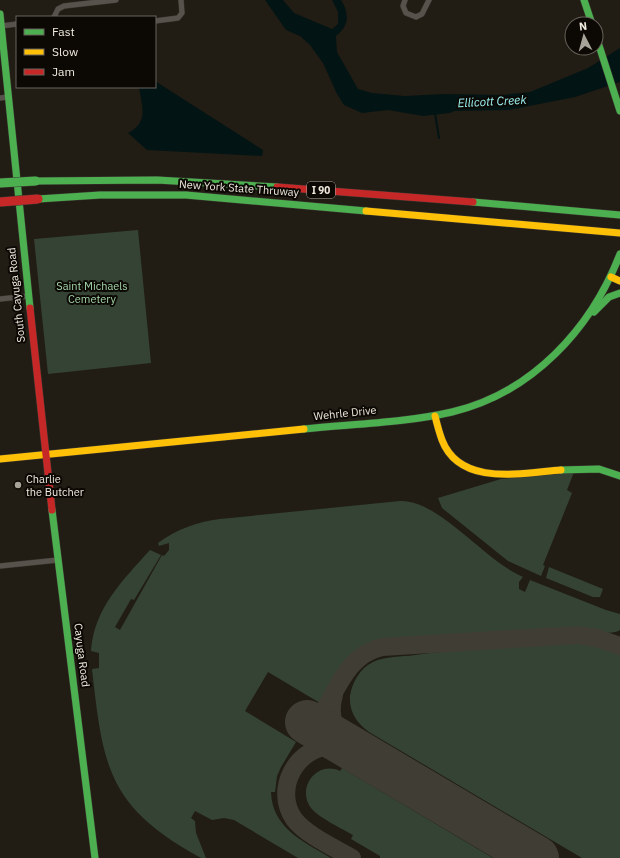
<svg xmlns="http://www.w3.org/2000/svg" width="620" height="858" viewBox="0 0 620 858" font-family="'IBM Plex Sans',sans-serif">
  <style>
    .green { fill: #354335 }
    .water { fill: #031414 }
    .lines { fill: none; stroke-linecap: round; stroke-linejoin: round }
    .stream { stroke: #031414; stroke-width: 2 }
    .taxiway { stroke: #403d34; stroke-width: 18 }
    .runway { stroke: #403d34; stroke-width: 44 }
    .street-casing { stroke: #3c3832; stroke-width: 6 }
    .fast-casing { stroke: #3c3832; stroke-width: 8 }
    .slow-casing { stroke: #3c3832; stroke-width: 8 }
    .jam-casing { stroke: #3c3832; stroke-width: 8 }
    .street { stroke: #57534c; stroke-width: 5 }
    .fast { stroke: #4caf50; stroke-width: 7 }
    .slow { stroke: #ffc107; stroke-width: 7 }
    .jam { stroke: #c62828; stroke-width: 7 }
    .fast-bridge-casing { stroke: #3c3832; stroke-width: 10; stroke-linecap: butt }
    .jam-bridge-casing { stroke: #3c3832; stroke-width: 10; stroke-linecap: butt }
    .fast-bridge { stroke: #4caf50; stroke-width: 9 }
    .jam-bridge { stroke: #c62828; stroke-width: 9 }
    .poi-dot { fill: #a8a399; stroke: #0c0904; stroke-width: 1.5 }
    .labels { text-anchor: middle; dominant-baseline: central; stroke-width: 4; stroke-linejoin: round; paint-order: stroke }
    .shield { fill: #0c0904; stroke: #aca79e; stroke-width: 1 }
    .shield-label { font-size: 10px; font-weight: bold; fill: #f1ebe0 }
    .street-label { font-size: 11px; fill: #f1ebe0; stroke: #0c0904 }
    .park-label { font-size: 11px; fill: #a4d8aa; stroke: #0c0904 }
    .poi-label { font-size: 11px; fill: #f1ebe0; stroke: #0c0904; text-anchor: start }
    .water-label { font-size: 12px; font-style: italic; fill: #9af1f2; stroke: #0c0904 }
  </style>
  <rect width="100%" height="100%" fill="#211d14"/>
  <g class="green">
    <path d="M138,230L151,363L48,374L34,239Z"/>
    <path d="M574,472L567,490L572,493L543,565L545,566L541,576L508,561L442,508L438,498L501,479Z"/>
    <path d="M400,501C438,499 485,561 523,577L519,582V589L525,592L530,580L606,610L620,614V630C610,637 588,628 575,628L381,640C345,648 337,674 320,703L268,672L245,711L296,742L281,767L277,776L275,792H271C272,828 304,842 331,858H298L234,820L224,818L212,820L195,811L191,818L195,821L196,833L206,858H201C108,807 103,768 92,669L99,668V653L91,651C94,608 123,580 150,550L161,555L134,600L131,599L115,627L120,630L162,555L164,556L169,550V543L159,546L158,543C177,529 197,522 220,519Z"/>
    <path d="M549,567L603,589L600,597H593L546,578Z"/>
    <path d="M576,643L597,645L620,654V858H582L369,732C357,723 349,712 350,696C352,683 360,668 373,662C385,656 402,657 415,655C468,648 522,646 576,643Z"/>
    <path d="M342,768L493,858H380V856L351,839L353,835C341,828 319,818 311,808C296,788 317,760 340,771Z"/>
  </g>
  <g class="water">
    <path d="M265,0H283L294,13L332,29L338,24V12L332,0H341C350,14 349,26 336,36L337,52L358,89L372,93L405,96L444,94L502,95L530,92L588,68L620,48V82L575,97L509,110L454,111L450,113L423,116L388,110L362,113L344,105L337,94L323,63L310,45L300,36L286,30Z"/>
    <path d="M155,81L263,150L262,156L147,150L128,133C149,122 142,107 139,87H155Z"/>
  </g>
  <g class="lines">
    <path class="stream" d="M435,113L439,138"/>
    <g class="taxiway">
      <path d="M334,695C327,718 337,737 356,750"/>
      <path d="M326,707C340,682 351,654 382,647L577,635L597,638L620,646"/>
      <path d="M352,858C335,848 306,835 294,819C273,789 297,746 333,746C346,746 358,753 370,759"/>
    </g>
    <path class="runway" d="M307,722L537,858"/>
    <g class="street-casing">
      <g id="street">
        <path d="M405,0L403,6L406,13L416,17L422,14L429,0"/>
        <path d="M54,17L58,9L64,6L116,0"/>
        <path d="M155,21L178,18L182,13L181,0"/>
        <path d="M1,26L17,24"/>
        <path d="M0,98L8,97"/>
        <path d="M0,299L28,296"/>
        <path d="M0,566L58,560"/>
      </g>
    </g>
    <g class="fast-casing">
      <g id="fast">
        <path d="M584,0L592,24"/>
        <path d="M0,14L30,308"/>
        <path d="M596,36L620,111"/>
        <path d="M36,181L157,180L277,187"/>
        <path d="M38,199L100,195H186L366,211"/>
        <path d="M473,202L620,215"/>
        <path d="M594,312L609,297L620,293"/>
        <path d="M304,429C353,424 404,423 452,412C532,393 591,329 620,254"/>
        <path d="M561,470L599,469L620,476"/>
        <path d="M52,510L95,858"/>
      </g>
    </g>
    <g class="slow-casing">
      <g id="slow">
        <path d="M366,211L620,233"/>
        <path d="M611,277L620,281"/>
        <path d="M435,416C437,424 439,432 442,440C460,487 522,473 561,470"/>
        <path d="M0,459L304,429"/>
      </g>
    </g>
    <g class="jam-casing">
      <g id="jam">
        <path d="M277,187L473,202"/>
        <path d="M30,308L52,510"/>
      </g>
    </g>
    <use href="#street" class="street"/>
    <use href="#fast" class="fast"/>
    <use href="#slow" class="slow"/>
    <use href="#jam" class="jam"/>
    <g class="fast-bridge-casing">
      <path id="fast-bridge" d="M0,183L36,181"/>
    </g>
    <g class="jam-bridge-casing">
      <path id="jam-bridge" d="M0,202L38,199"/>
    </g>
    <use href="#fast-bridge" class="fast-bridge"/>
    <use href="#jam-bridge" class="jam-bridge"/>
  </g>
  <circle class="poi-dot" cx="18" cy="485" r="4"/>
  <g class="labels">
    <rect class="shield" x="307" y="182" width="28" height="16" rx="3"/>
    <g class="shield-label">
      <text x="321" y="190">I 90</text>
    </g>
    <g class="street-label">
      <text transform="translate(239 188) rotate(4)">New York State Thruway</text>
      <text transform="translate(16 295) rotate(-96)">South Cayuga Road</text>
      <text transform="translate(345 413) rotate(-6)">Wehrle Drive</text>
      <text transform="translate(82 655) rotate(83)">Cayuga Road</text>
    </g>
    <g class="park-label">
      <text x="92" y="286">Saint Michaels<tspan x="92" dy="13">Cemetery</tspan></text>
    </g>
    <g class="poi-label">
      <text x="26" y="479">Charlie<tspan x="26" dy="13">the Butcher</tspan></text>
    </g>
    <g class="water-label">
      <text transform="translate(492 101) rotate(-3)">Ellicott Creek</text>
    </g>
  </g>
  <rect x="16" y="16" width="140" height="72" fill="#0c0904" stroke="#68635c"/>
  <rect x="24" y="29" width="20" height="6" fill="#4caf50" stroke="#68635c"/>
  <text x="52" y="36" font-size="12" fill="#f1ebe0">Fast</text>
  <rect x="24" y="49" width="20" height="6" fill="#ffc107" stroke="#68635c"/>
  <text x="52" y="56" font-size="12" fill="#f1ebe0">Slow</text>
  <rect x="24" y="69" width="20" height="6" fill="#c62828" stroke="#68635c"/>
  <text x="52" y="76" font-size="12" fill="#f1ebe0">Jam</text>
  <g transform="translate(584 36) rotate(354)"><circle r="19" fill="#0c0904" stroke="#68635c"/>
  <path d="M0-3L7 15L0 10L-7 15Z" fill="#a8a399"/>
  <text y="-6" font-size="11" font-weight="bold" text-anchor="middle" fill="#f1ebe0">N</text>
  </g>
</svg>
